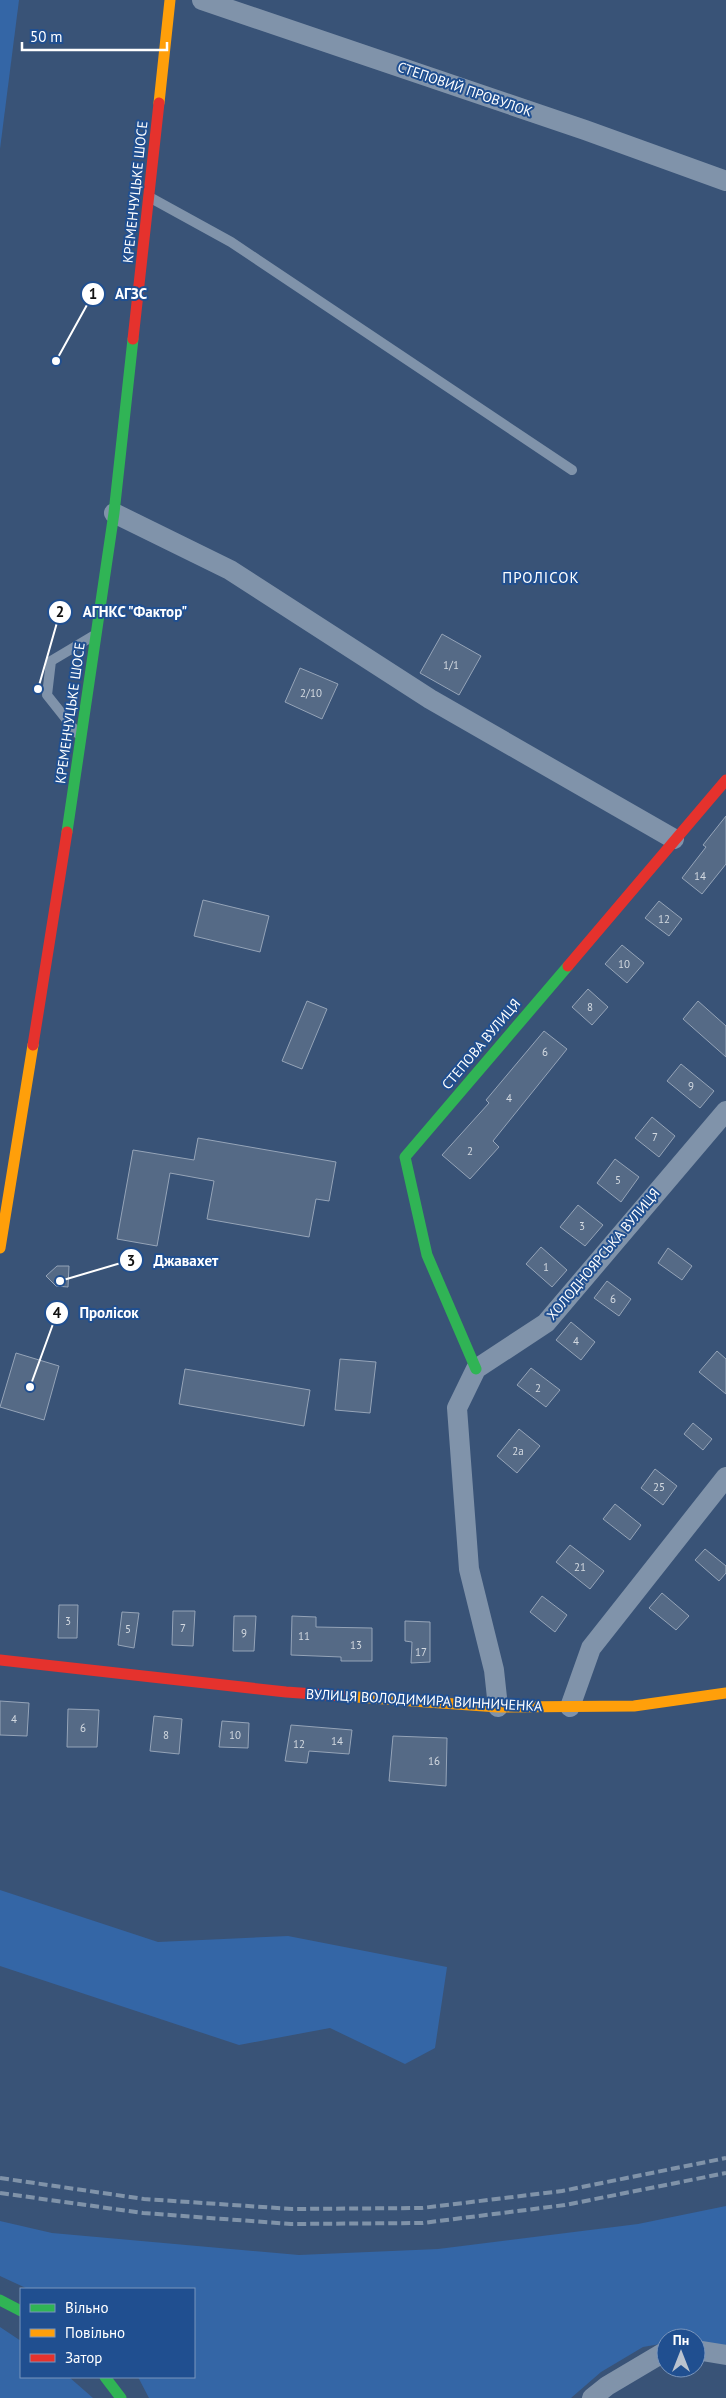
<svg xmlns="http://www.w3.org/2000/svg" width="726" height="2398" viewBox="0 0 726 2398" font-family="'PT Sans',sans-serif">
  <style>
    .green { fill: #3466a6 }
    .building { fill: #556a86; stroke: #95a4b8 }
    .lines { fill: none; stroke-linecap: round; stroke-linejoin: round }
    .lane { stroke: #8093aa; stroke-width: 10 }
    .street { stroke: #8093aa; stroke-width: 20 }
    .fast { stroke: #30b455; stroke-width: 11 }
    .slow { stroke: #ff9f0a; stroke-width: 11 }
    .jam { stroke: #e5322d; stroke-width: 11 }
    .rail { stroke: #8093a9; stroke-width: 4; stroke-dasharray: 9 4; stroke-linecap: butt }
    .labels { text-anchor: middle; dominant-baseline: central; stroke-width: 4; stroke-linejoin: round; paint-order: stroke }
    .number-label { font-size: 11px; fill: #d4dae1 }
    .street-label { font-size: 14px; fill: #fff; stroke: #204f90 }
    .neighbourhood-label { font-size: 15px; letter-spacing: 1px; fill: #fff; stroke: #204f90 }
    .leader { fill: none; stroke: #fff; stroke-width: 2 }
    .callout-dot { fill: #fff; stroke: #204f90; stroke-width: 2 }
    .mark-label { font-size: 15px; text-anchor: middle; font-weight: bold; fill: #111 }
    .callout-label { font-size: 15px; text-anchor: middle; font-weight: bold; fill: #fff; stroke: #204f90; stroke-width: 4; stroke-linejoin: round; paint-order: stroke }
  </style>
  <rect width="100%" height="100%" fill="#395377"/>
  <g class="green">
    <path d="M0,0H19L0,149Z"/>
    <path d="M0,1890L158,1942L288,1936L447,1967L435,2048L405,2064L330,2028L239,2045L0,1966Z"/>
    <path d="M726,2206V2349L696,2344V2338H666V2343L643,2347L601,2372L571,2398H149L138,2377H194V2289H28L0,2276V2221L52,2233L299,2255L438,2249L638,2224Z"/>
    <path d="M0,2327L21,2341V2377H69L93,2398H0Z"/>
  </g>
  <g class="building">
    <path d="M442,634L481,656L459,695L420,673Z"/>
    <path d="M300,668L338,684L322,719L285,702Z"/>
    <path d="M726,816V864L702,894L682,878L706,847L703,845Z"/>
    <path d="M203,900L269,916L260,952L194,936Z"/>
    <path d="M659,901L682,919L669,936L645,918Z"/>
    <path d="M622,945L644,963L627,983L605,964Z"/>
    <path d="M588,989L608,1007L592,1025L572,1007Z"/>
    <path d="M307,1001L327,1009L302,1069L282,1061Z"/>
    <path d="M698,1001L726,1026V1057L683,1019Z"/>
    <path d="M544,1031L567,1049L493,1141L499,1147L470,1179L442,1155L489,1103L486,1100Z"/>
    <path d="M681,1064L714,1091L700,1108L667,1081Z"/>
    <path d="M652,1117L675,1136L659,1157L635,1138Z"/>
    <path d="M198,1138L336,1162L329,1201L316,1199L309,1237L207,1219L214,1181L170,1173L157,1246L117,1239L133,1150L194,1160Z"/>
    <path d="M615,1159L639,1177L621,1202L597,1183Z"/>
    <path d="M578,1205L603,1225L585,1246L560,1227Z"/>
    <path d="M541,1247L567,1270L552,1287L526,1264Z"/>
    <path d="M668,1248L692,1266L682,1280L658,1263Z"/>
    <path d="M57,1266H69L68,1287L56,1286L46,1276Z"/>
    <path d="M607,1281L631,1299L619,1316L594,1298Z"/>
    <path d="M571,1322L595,1342L581,1360L556,1340Z"/>
    <path d="M717,1351L726,1359V1394L699,1372Z"/>
    <path d="M16,1353L59,1366L44,1420L0,1407Z"/>
    <path d="M340,1359L376,1362L370,1413L335,1410Z"/>
    <path d="M531,1368L560,1390L546,1407L517,1385Z"/>
    <path d="M185,1369L310,1390L304,1426L179,1404Z"/>
    <path d="M693,1423L712,1439L703,1450L684,1434Z"/>
    <path d="M519,1429L540,1446L517,1473L497,1456Z"/>
    <path d="M655,1469L677,1486L663,1505L641,1488Z"/>
    <path d="M615,1504L641,1525L630,1540L603,1519Z"/>
    <path d="M570,1545L604,1571L590,1589L556,1562Z"/>
    <path d="M705,1549L726,1566V1573L719,1581L695,1560Z"/>
    <path d="M662,1593L689,1616L676,1630L649,1608Z"/>
    <path d="M542,1596L567,1615L555,1632L530,1612Z"/>
    <path d="M59,1605H78L77,1638H58Z"/>
    <path d="M173,1611H195L193,1646L172,1645Z"/>
    <path d="M122,1612L139,1613L134,1648L118,1645Z"/>
    <path d="M234,1616H256L254,1651H233Z"/>
    <path d="M292,1616L316,1617V1627L372,1628V1661H341V1657L291,1655Z"/>
    <path d="M405,1621L430,1622V1662L411,1663L412,1642L405,1641Z"/>
    <path d="M0,1701L29,1703L27,1736L0,1735Z"/>
    <path d="M68,1709L99,1710L97,1747H67Z"/>
    <path d="M154,1716L182,1719L179,1754L150,1751Z"/>
    <path d="M222,1721L249,1723L248,1748L219,1747Z"/>
    <path d="M291,1725L352,1730L349,1754L309,1751L307,1763L285,1761Z"/>
    <path d="M393,1736L447,1738L446,1786L389,1781Z"/>
  </g>
  <g class="lines">
    <g class="lane">
      <path d="M151,198L231,242L572,470"/>
      <path d="M78,734L47,695L51,661L93,636"/>
    </g>
    <g class="street">
      <path d="M202,0L585,130L726,181"/>
      <path d="M114,513L230,570L430,699L674,839"/>
      <path d="M498,1707L494,1670L469,1569L457,1408L476,1369L546,1323L726,1111"/>
      <path d="M570,1707L591,1648L726,1477"/>
      <path d="M696,2350L726,2355"/>
      <path d="M592,2398L607,2386L666,2351"/>
    </g>
    <g class="fast">
      <path d="M67,832L114,513L133,339"/>
      <path d="M476,1369L427,1255L405,1157L568,966"/>
      <path d="M0,2300L21,2311"/>
      <path d="M105,2377L121,2398"/>
    </g>
    <g class="slow">
      <path d="M159,103L170,0"/>
      <path d="M0,1248L33,1045"/>
      <path d="M342,1696L498,1707L634,1706L726,1693"/>
    </g>
    <g class="jam">
      <path d="M133,339L159,103"/>
      <path d="M568,966L726,780"/>
      <path d="M33,1045L67,832"/>
      <path d="M0,1660L286,1692L342,1696"/>
    </g>
    <g class="rail">
      <path d="M0,2178L144,2199L292,2209L422,2208L562,2191L726,2158"/>
      <path d="M0,2193L143,2213L291,2224L423,2223L565,2205L726,2173"/>
    </g>
  </g>
  <g class="labels">
    <g class="number-label">
      <text x="451" y="665">1/1</text>
      <text x="311" y="693">2/10</text>
      <text x="700" y="876">14</text>
      <text x="664" y="919">12</text>
      <text x="624" y="964">10</text>
      <text x="590" y="1007">8</text>
      <text x="545" y="1052">6</text>
      <text x="691" y="1086">9</text>
      <text x="509" y="1098">4</text>
      <text x="655" y="1137">7</text>
      <text x="470" y="1151">2</text>
      <text x="618" y="1180">5</text>
      <text x="582" y="1226">3</text>
      <text x="546" y="1267">1</text>
      <text x="613" y="1299">6</text>
      <text x="576" y="1341">4</text>
      <text x="538" y="1388">2</text>
      <text x="518" y="1451">2а</text>
      <text x="659" y="1487">25</text>
      <text x="580" y="1567">21</text>
      <text x="68" y="1621">3</text>
      <text x="183" y="1628">7</text>
      <text x="128" y="1629">5</text>
      <text x="244" y="1633">9</text>
      <text x="304" y="1636">11</text>
      <text x="356" y="1645">13</text>
      <text x="421" y="1652">17</text>
      <text x="14" y="1719">4</text>
      <text x="83" y="1728">6</text>
      <text x="166" y="1735">8</text>
      <text x="235" y="1735">10</text>
      <text x="337" y="1741">14</text>
      <text x="299" y="1744">12</text>
      <text x="434" y="1761">16</text>
    </g>
    <g class="street-label">
      <text transform="translate(465 89) rotate(19)">СТЕПОВИЙ ПРОВУЛОК</text>
      <text transform="translate(135 192) rotate(-84)">КРЕМЕНЧУЦЬКЕ ШОСЕ</text>
      <text transform="translate(70 713) rotate(-82)">КРЕМЕНЧУЦЬКЕ ШОСЕ</text>
      <text transform="translate(481 1044) rotate(-50)">СТЕПОВА ВУЛИЦЯ</text>
      <text transform="translate(603 1254) rotate(-50)">ХОЛОДНОЯРСЬКА ВУЛИЦЯ</text>
      <text transform="translate(424 1700) rotate(3)">ВУЛИЦЯ ВОЛОДИМИРА ВИННИЧЕНКА</text>
    </g>
    <g class="neighbourhood-label">
      <text x="541" y="577">ПРОЛІСОК</text>
    </g>
  </g>
  <path class="leader" d="M56 361L93 294M38 689L60 612M60 1281L131 1260M30 1387L57 1313"/>
  <g class="callout-dot">
    <circle cx="56" cy="361" r="5"/>
    <circle cx="38" cy="689" r="5"/>
    <circle cx="60" cy="1281" r="5"/>
    <circle cx="30" cy="1387" r="5"/>
    <circle cx="93" cy="294" r="12"/>
    <circle cx="60" cy="612" r="12"/>
    <circle cx="131" cy="1260" r="12"/>
    <circle cx="57" cy="1313" r="12"/>
  </g>
  <g class="mark-label">
    <text x="93" y="299">1</text>
    <text x="60" y="617">2</text>
    <text x="131" y="1266">3</text>
    <text x="57" y="1318">4</text>
  </g>
  <g class="callout-label">
    <text x="131" y="299">АГЗС</text>
    <text x="135" y="617">АГНКС "Фактор"</text>
    <text x="186" y="1266">Джавахет</text>
    <text x="109" y="1318">Пролісок</text>
  </g>
  <rect x="20" y="2288" width="175" height="90" fill="#204f90" stroke="#7995bc"/>
  <rect x="30" y="2304" width="25" height="8" fill="#30b455" stroke="#7995bc"/>
  <text x="65" y="2313" font-size="15" fill="#ffffff">Вільно</text>
  <rect x="30" y="2329" width="25" height="8" fill="#ff9f0a" stroke="#7995bc"/>
  <text x="65" y="2338" font-size="15" fill="#ffffff">Повільно</text>
  <rect x="30" y="2354" width="25" height="8" fill="#e5322d" stroke="#7995bc"/>
  <text x="65" y="2363" font-size="15" fill="#ffffff">Затор</text>
  <g transform="translate(681 2353)"><circle r="24" fill="#204f90" stroke="#7995bc"/>
  <path d="M0-4L9 19L0 12L-9 19Z" fill="#bac3cf"/>
  <text y="-8" font-size="14" font-weight="bold" text-anchor="middle" fill="#ffffff">Пн</text>
  </g>
  <path d="M22 42v8h145v-8" fill="none" stroke="#ffffff" stroke-width="2.5"/>
  <text x="30" y="42" font-size="15" fill="#ffffff" stroke="#204f90" stroke-width="4" paint-order="stroke">50 m</text>
</svg>
